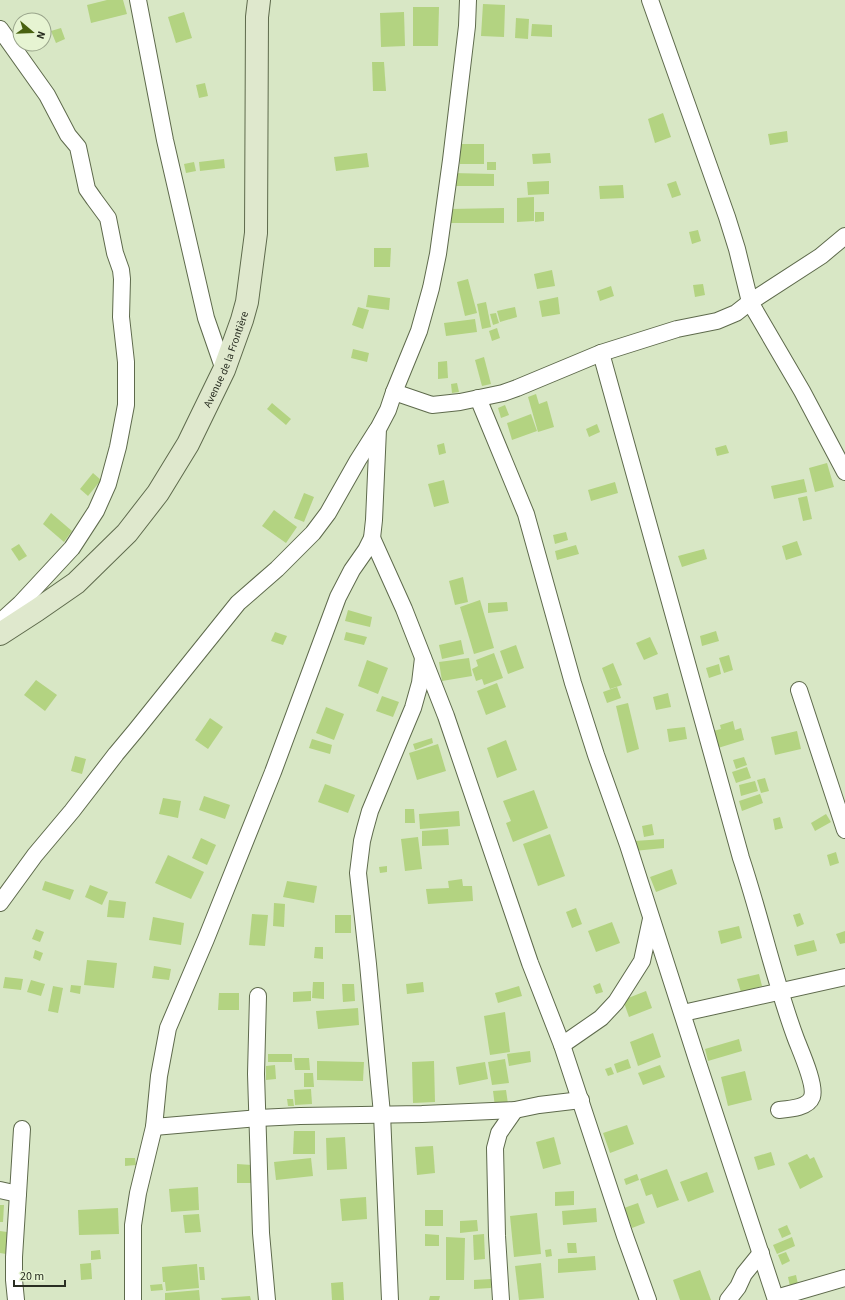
<svg xmlns="http://www.w3.org/2000/svg" width="845" height="1300" viewBox="0 0 845 1300" font-family="'Source Sans 3',sans-serif">
  <style>
    .building { fill: #b3d381 }
    .lines { fill: none; stroke-linecap: round; stroke-linejoin: round }
    .street-casing { stroke: #5e6a4c; stroke-width: 18 }
    .secondary-casing { stroke: #5e6a4c; stroke-width: 24 }
    .street { stroke: #fff; stroke-width: 16 }
    .secondary { stroke: #dfe8cd; stroke-width: 22 }
    .labels { text-anchor: middle; dominant-baseline: central; stroke-width: 4; stroke-linejoin: round; paint-order: stroke }
    .street-label { font-size: 11px; fill: #292e22; stroke: #e6f4d2 }
  </style>
  <rect width="100%" height="100%" fill="#d8e7c5"/>
  <g class="building">
    <path d="M107,0H123L127,14L91,23L87,5Z"/>
    <path d="M483,4L505,5L504,37L481,36Z"/>
    <path d="M413,7H439L438,46H413Z"/>
    <path d="M184,12L192,38L176,43L168,17Z"/>
    <path d="M404,12L405,46L381,47L380,13Z"/>
    <path d="M516,18L529,19L528,39L515,38Z"/>
    <path d="M532,24L552,25V37L531,36Z"/>
    <path d="M61,28L65,39L56,43L51,31Z"/>
    <path d="M372,62H384L386,91H373Z"/>
    <path d="M205,83L208,96L199,98L196,85Z"/>
    <path d="M663,113L671,137L655,143L648,119Z"/>
    <path d="M787,131L788,142L770,145L768,134Z"/>
    <rect x="460" y="144" width="24" height="20"/>
    <path d="M367,153L369,167L336,171L334,157Z"/>
    <path d="M550,153L551,163L533,164L532,154Z"/>
    <path d="M224,159L225,168L200,171L199,162Z"/>
    <path d="M194,162L196,171L186,173L184,164Z"/>
    <rect x="487" y="162" width="9" height="8"/>
    <path d="M453,173L494,174V186H453Z"/>
    <path d="M549,181V194L528,195L527,182Z"/>
    <path d="M676,181L681,195L672,198L667,184Z"/>
    <path d="M623,185L624,198L600,199L599,186Z"/>
    <path d="M534,197V221L517,222V198Z"/>
    <path d="M504,208V223H449V209Z"/>
    <path d="M535,212H544V221L535,222Z"/>
    <path d="M698,230L701,241L692,244L689,232Z"/>
    <path d="M374,248H391L390,267H374Z"/>
    <path d="M552,270L555,286L537,289L534,274Z"/>
    <path d="M468,279L477,313L465,316L457,282Z"/>
    <path d="M703,284L705,295L695,297L693,285Z"/>
    <path d="M611,286L614,296L600,301L597,291Z"/>
    <path d="M368,295L390,298L389,310L366,307Z"/>
    <path d="M558,297L560,314L542,317L539,301Z"/>
    <path d="M486,302L491,327L482,329L477,304Z"/>
    <path d="M358,307L369,310L363,329L352,325Z"/>
    <path d="M515,307L517,317L500,322L497,311Z"/>
    <path d="M496,313L499,323L493,325L490,314Z"/>
    <path d="M475,319L477,332L446,336L444,323Z"/>
    <path d="M497,328L500,338L492,341L489,331Z"/>
    <path d="M353,349L369,353L367,362L351,358Z"/>
    <path d="M484,357L491,384L482,386L475,360Z"/>
    <path d="M447,361L448,378L438,379V362Z"/>
    <path d="M457,383L459,392L452,393L451,384Z"/>
    <path d="M536,394L539,404L547,401L554,427L538,432L528,397Z"/>
    <path d="M272,403L291,419L286,425L267,409Z"/>
    <path d="M505,405L509,415L501,418L498,408Z"/>
    <path d="M531,414L537,431L512,440L507,423Z"/>
    <path d="M597,424L600,432L589,437L586,429Z"/>
    <path d="M444,443L446,453L439,455L437,445Z"/>
    <path d="M726,445L729,453L717,456L715,448Z"/>
    <path d="M827,463L834,487L815,492L809,468Z"/>
    <path d="M93,473L101,480L88,496L80,489Z"/>
    <path d="M804,479L807,492L774,499L771,486Z"/>
    <path d="M444,480L449,503L434,507L428,484Z"/>
    <path d="M615,482L618,493L591,501L588,490Z"/>
    <path d="M304,493L314,497L304,522L294,518Z"/>
    <path d="M807,496L812,519L803,521L798,498Z"/>
    <path d="M274,510L297,527L286,543L262,526Z"/>
    <path d="M51,513L72,531L64,542L43,524Z"/>
    <path d="M566,532L568,540L555,544L553,535Z"/>
    <path d="M797,541L802,555L786,560L782,546Z"/>
    <path d="M19,544L27,556L19,561L11,549Z"/>
    <path d="M576,545L579,554L557,560L555,551Z"/>
    <path d="M704,549L707,559L682,567L678,556Z"/>
    <path d="M463,577L468,602L455,605L449,581Z"/>
    <path d="M480,600L494,648L474,654L460,607Z"/>
    <path d="M507,602L508,611L488,613V603Z"/>
    <path d="M348,610L372,617L370,627L345,621Z"/>
    <path d="M716,631L719,641L702,646L700,636Z"/>
    <path d="M275,632L287,636L283,645L271,641Z"/>
    <path d="M346,632L367,637L364,645L344,640Z"/>
    <path d="M650,637L658,654L644,660L636,643Z"/>
    <path d="M461,640L464,654L442,659L439,645Z"/>
    <path d="M516,645L524,668L508,674L500,651Z"/>
    <path d="M494,653L503,678L484,685L482,679L476,681L472,669L478,666L476,660Z"/>
    <path d="M729,655L733,670L724,673L719,658Z"/>
    <path d="M469,658L472,676L442,681L439,662Z"/>
    <path d="M367,660L388,668L378,694L358,686Z"/>
    <path d="M613,663L622,685L610,689L602,668Z"/>
    <path d="M719,664L721,674L709,678L706,668Z"/>
    <path d="M36,680L57,695L45,711L24,695Z"/>
    <path d="M497,683L506,707L486,715L477,691Z"/>
    <path d="M617,687L621,698L607,703L603,692Z"/>
    <path d="M668,693L671,707L656,710L653,697Z"/>
    <path d="M382,696L399,702L393,717L376,711Z"/>
    <path d="M628,703L639,749L627,753L616,706Z"/>
    <path d="M326,707L344,714L334,740L316,733Z"/>
    <path d="M210,718L223,727L208,749L195,740Z"/>
    <path d="M733,721L735,730L741,728L744,740L718,748L713,731L721,729L720,725Z"/>
    <path d="M685,727L687,739L669,742L667,729Z"/>
    <path d="M797,731L801,749L775,755L771,737Z"/>
    <path d="M432,738L433,743L415,750L413,744Z"/>
    <path d="M312,739L332,745L330,754L309,748Z"/>
    <path d="M506,740L517,770L497,778L487,748Z"/>
    <path d="M438,744L446,771L417,780L409,753Z"/>
    <path d="M75,756L86,759L82,774L71,771Z"/>
    <path d="M744,757L747,765L736,769L733,760Z"/>
    <path d="M747,767L751,778L736,783L732,772Z"/>
    <path d="M765,778L769,791L761,793L757,780Z"/>
    <path d="M755,781L758,791L741,796L739,785Z"/>
    <path d="M325,784L355,795L348,813L318,802Z"/>
    <path d="M534,790L548,828L513,842L506,823L511,821L503,801Z"/>
    <path d="M760,794L763,803L742,811L739,801Z"/>
    <path d="M204,796L230,805L225,819L199,810Z"/>
    <path d="M163,798L181,801L178,818L159,814Z"/>
    <path d="M405,809H414L415,823H405Z"/>
    <path d="M459,811L460,826L420,829L419,814Z"/>
    <path d="M826,814L831,822L815,831L811,823Z"/>
    <path d="M780,817L783,828L775,830L773,819Z"/>
    <path d="M652,824L654,835L644,837L642,826Z"/>
    <path d="M448,829L449,845L422,846V831Z"/>
    <path d="M550,834L565,876L538,886L523,844Z"/>
    <path d="M418,837L422,869L405,871L401,839Z"/>
    <path d="M201,838L216,845L207,865L192,858Z"/>
    <path d="M664,839V848L634,851V841Z"/>
    <path d="M836,852L839,863L830,866L827,855Z"/>
    <path d="M168,855L204,872L191,899L155,883Z"/>
    <path d="M387,866V872L380,873L379,867Z"/>
    <path d="M672,869L677,884L656,892L650,877Z"/>
    <path d="M462,879L463,886H472L473,901L428,904L426,889L449,888L448,881Z"/>
    <path d="M45,881L74,890L70,900L42,890Z"/>
    <path d="M287,881L317,886L314,903L283,897Z"/>
    <path d="M90,885L108,892L102,905L85,897Z"/>
    <path d="M109,900L126,902L124,918L107,917Z"/>
    <path d="M274,903L285,904L284,927L273,926Z"/>
    <path d="M576,908L582,924L572,928L566,912Z"/>
    <path d="M800,913L804,924L797,927L793,915Z"/>
    <path d="M252,914L268,915L265,946L249,945Z"/>
    <rect x="335" y="915" width="16" height="18"/>
    <path d="M153,917L184,923L181,945L149,940Z"/>
    <path d="M612,922L620,943L596,952L588,931Z"/>
    <path d="M739,926L742,938L721,944L718,931Z"/>
    <path d="M36,929L44,932L40,942L32,939Z"/>
    <path d="M845,931V943L840,944L836,934Z"/>
    <path d="M814,940L817,951L797,956L794,945Z"/>
    <path d="M315,947H323V959L314,958Z"/>
    <path d="M35,950L43,953L40,961L33,958Z"/>
    <path d="M87,960L117,963L114,988L84,985Z"/>
    <path d="M154,966L171,969L169,980L152,978Z"/>
    <path d="M759,974L762,986L741,992L737,979Z"/>
    <path d="M5,977L23,979L21,990L3,988Z"/>
    <path d="M31,980L45,984L41,996L27,992Z"/>
    <path d="M313,982H324V999L312,998Z"/>
    <path d="M423,982L424,992L407,994L406,984Z"/>
    <path d="M600,983L603,992L596,994L593,986Z"/>
    <path d="M342,984H354L355,1001L343,1002Z"/>
    <path d="M71,985L81,986L80,994L70,992Z"/>
    <path d="M53,986L63,988L58,1013L48,1011Z"/>
    <path d="M519,986L522,996L498,1003L495,993Z"/>
    <path d="M311,991V1001L293,1002V992Z"/>
    <path d="M646,991L652,1008L629,1017L623,1000Z"/>
    <path d="M219,993H239V1010H218Z"/>
    <path d="M358,1008L359,1025L318,1029L316,1011Z"/>
    <path d="M505,1012L510,1052L490,1055L484,1016Z"/>
    <path d="M653,1033L661,1057L638,1066L630,1042Z"/>
    <path d="M739,1039L742,1051L708,1061L705,1049Z"/>
    <path d="M530,1051L531,1062L509,1066L507,1054Z"/>
    <rect x="268" y="1054" width="24" height="8"/>
    <path d="M294,1058H309L310,1070H295Z"/>
    <path d="M505,1059L509,1083L492,1085L488,1062Z"/>
    <path d="M628,1059L631,1068L617,1073L614,1064Z"/>
    <path d="M317,1061L364,1062L363,1081L317,1080Z"/>
    <path d="M434,1061L435,1102L413,1103L412,1062Z"/>
    <path d="M485,1062L488,1079L459,1085L456,1067Z"/>
    <path d="M275,1065L276,1079L266,1080V1066Z"/>
    <path d="M660,1065L665,1077L643,1085L638,1073Z"/>
    <path d="M611,1067L614,1074L608,1076L605,1069Z"/>
    <path d="M745,1071L752,1100L728,1106L721,1077Z"/>
    <path d="M304,1073H313L314,1087H304Z"/>
    <path d="M311,1089L312,1104L295,1105L294,1090Z"/>
    <path d="M506,1090L508,1104L495,1107L493,1091Z"/>
    <path d="M287,1099H293L294,1106H288Z"/>
    <path d="M627,1125L634,1144L610,1153L603,1133Z"/>
    <path d="M294,1131H315V1154H293Z"/>
    <path d="M345,1137L347,1169L327,1170L326,1138Z"/>
    <path d="M554,1137L561,1164L543,1169L536,1142Z"/>
    <path d="M433,1146L435,1173L417,1175L415,1147Z"/>
    <path d="M771,1152L775,1165L758,1170L754,1157Z"/>
    <path d="M807,1154L810,1159L814,1157L823,1177L800,1189L788,1163Z"/>
    <path d="M125,1158H135L136,1165L125,1166Z"/>
    <path d="M311,1158L313,1176L276,1180L274,1162Z"/>
    <path d="M237,1164L252,1165V1183H237Z"/>
    <path d="M667,1169L679,1200L657,1208L652,1194L646,1196L640,1179Z"/>
    <path d="M707,1172L714,1192L688,1202L680,1182Z"/>
    <path d="M637,1174L639,1180L626,1185L624,1179Z"/>
    <path d="M198,1187L199,1210L171,1212L169,1189Z"/>
    <path d="M574,1191V1205L555,1206V1192Z"/>
    <path d="M366,1197L367,1219L342,1221L340,1199Z"/>
    <path d="M638,1203L645,1223L632,1228L624,1208Z"/>
    <path d="M0,1205H4L3,1222H0Z"/>
    <path d="M118,1208L119,1234L79,1235L78,1210Z"/>
    <path d="M596,1208L597,1222L563,1225L562,1211Z"/>
    <rect x="425" y="1210" width="18" height="16"/>
    <path d="M537,1213L541,1254L514,1257L510,1216Z"/>
    <path d="M199,1214L201,1232L185,1233L183,1215Z"/>
    <path d="M477,1220L478,1231L460,1233V1221Z"/>
    <path d="M787,1225L791,1234L782,1238L778,1229Z"/>
    <path d="M0,1231L7,1232L6,1254L0,1253Z"/>
    <path d="M425,1234L439,1235V1246H425Z"/>
    <path d="M484,1234L485,1259L474,1260L473,1235Z"/>
    <path d="M446,1237L465,1238L464,1280H446Z"/>
    <path d="M792,1237L795,1246L777,1254L773,1245Z"/>
    <path d="M567,1243H576L577,1253H568Z"/>
    <path d="M551,1249L552,1256L546,1257L545,1250Z"/>
    <path d="M100,1250L101,1259L91,1260V1251Z"/>
    <path d="M786,1252L790,1261L782,1265L778,1255Z"/>
    <path d="M595,1256L596,1270L558,1273V1259Z"/>
    <path d="M91,1263L92,1279L81,1280L80,1264Z"/>
    <path d="M541,1263L544,1298L519,1300L515,1266Z"/>
    <path d="M197,1264L199,1288L166,1291L165,1282H163L162,1267Z"/>
    <path d="M199,1267H204L205,1280H200Z"/>
    <path d="M700,1270L711,1300H680L673,1280Z"/>
    <path d="M796,1275L799,1289L791,1291L788,1277Z"/>
    <path d="M491,1279V1288L474,1289V1280Z"/>
    <path d="M343,1282L344,1300H332L331,1283Z"/>
    <path d="M162,1284L163,1290L151,1291L150,1285Z"/>
    <path d="M199,1290L200,1300H165V1293Z"/>
    <path d="M250,1296L251,1300H222L221,1298Z"/>
    <path d="M430,1296H440L439,1300H429Z"/>
  </g>
  <g class="lines">
    <g class="street-casing">
      <g id="street">
        <path d="M138,0L165,140L206,318L224,370"/>
        <path d="M650,0L727,217L737,249L750,302L802,391L845,472"/>
        <path d="M0,29L47,95L68,135L78,147L87,189L94,199L108,218L115,253L121,270L122,279L121,317L126,362V405L118,447L108,484L96,511L72,548L20,604L0,622"/>
        <path d="M601,353L741,858C761,918 774,980 796,1039C801,1052 816,1085 812,1097C808,1108 789,1109 779,1110"/>
        <path d="M394,392L432,405L460,402L503,393L517,388L601,353L677,329L717,321L736,313L750,302L821,256L845,236"/>
        <path d="M478,398L526,514L573,683L596,755L628,845L698,1063L776,1300"/>
        <path d="M372,538L404,609L446,716L530,963L562,1045L625,1236L648,1300"/>
        <path d="M799,690L845,830"/>
        <path d="M0,903L35,855L72,811L116,754L136,730L238,603L277,569L313,533L328,513L358,460L377,430"/>
        <path d="M258,996L256,1074L261,1233L267,1300"/>
        <path d="M683,1013L845,977"/>
        <path d="M562,1045L601,1018L616,1002L642,961L651,919"/>
        <path d="M154,1127L258,1118L300,1116L422,1114L515,1110L539,1105L581,1100"/>
        <path d="M0,1190L18,1194L22,1129"/>
        <path d="M776,1298L845,1278"/>
        <path d="M16,1300L14,1280V1257L18,1194"/>
        <path d="M133,1300V1225L138,1193L154,1127L159,1076L168,1028L206,939L273,772L338,597L352,570L366,550L372,538L374,520L378,429L388,410L394,392L419,331L431,288L438,254L451,160L467,26L468,0"/>
        <path d="M390,1300L382,1114L368,964L358,873L362,841L365,829L370,811L413,708L420,683L423,658"/>
        <path d="M501,1300L497,1236L495,1148L499,1133L515,1110"/>
        <path d="M728,1300L738,1287L744,1274L761,1253"/>
      </g>
    </g>
    <g class="secondary-casing">
      <g id="secondary">
        <path id="s1" d="M0,634L37,610L76,583L127,533L158,493L188,444L224,370L242,320L247,302L256,233L257,17L259,0"/>
      </g>
    </g>
    <use href="#street" class="street"/>
    <use href="#secondary" class="secondary"/>
  </g>
  <g class="labels">
    <g class="street-label">
      <text stroke="none"><textPath href="#s1" startOffset="364">Avenue de la Frontière</textPath></text>
    </g>
  </g>
  <g transform="translate(32 32) rotate(109)"><circle r="19" fill="#e6f4d2" stroke="#9aa58c"/>
  <path d="M0-3L7 15L0 10L-7 15Z" fill="#486110"/>
  <text y="-6" font-size="11" font-weight="bold" text-anchor="middle" fill="#292e22">N</text>
  </g>
  <path d="M14 1280v6h51v-6" fill="none" stroke="#292e22" stroke-width="2"/>
  <text x="20" y="1280" font-size="12" fill="#292e22" stroke="#e6f4d2" stroke-width="3" paint-order="stroke">20 m</text>
</svg>
